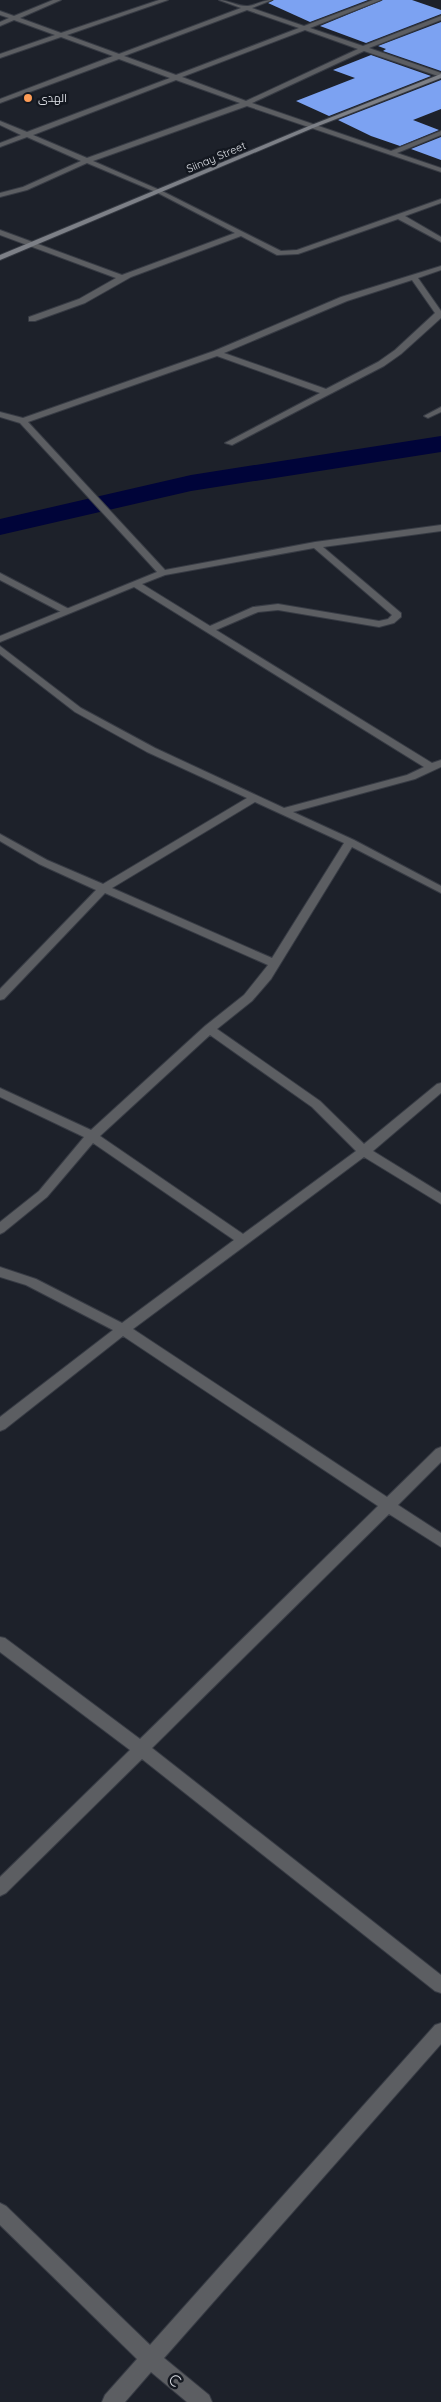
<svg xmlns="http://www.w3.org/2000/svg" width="441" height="2402" viewBox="0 0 441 2402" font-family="Quicksand,Cairo,sans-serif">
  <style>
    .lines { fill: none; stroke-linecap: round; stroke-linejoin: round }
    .canal { fill: #000439; fill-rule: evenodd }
    .building { fill: #7ca2f2 }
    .lane-casing { stroke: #373b44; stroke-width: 2 }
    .street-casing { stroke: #373b44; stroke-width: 2 }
    .secondary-casing { stroke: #373b44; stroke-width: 2 }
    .lane { fill: #5c5e62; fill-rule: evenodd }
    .street { fill: #5c5e62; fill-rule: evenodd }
    .secondary { fill: #7d8087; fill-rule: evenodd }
    .poi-dot { fill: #fd9c56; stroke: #141820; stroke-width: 2 }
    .labels { text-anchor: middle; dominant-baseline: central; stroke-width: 5; stroke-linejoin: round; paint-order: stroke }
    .far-poi-label { font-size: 11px; fill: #dadde3; stroke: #141820; text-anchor: start }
    .far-street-label { font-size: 11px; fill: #dadde3; stroke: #141820 }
    .near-street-label { font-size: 16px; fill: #dadde3; stroke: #141820 }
  </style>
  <rect width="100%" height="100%" fill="#1d212a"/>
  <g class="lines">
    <path class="canal" d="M441,436V452L191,491L0,535V519L191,475Z"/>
  </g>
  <g class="building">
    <path d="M274,0H368L310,22L268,3Z"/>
    <path d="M383,0H412L441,10V14L366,43L320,26Z"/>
    <path d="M441,22V71L383,51L386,49L378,46Z"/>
    <path d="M371,55L431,76L329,116L296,101L355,78L333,70Z"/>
    <path d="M441,80V109L413,120L439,130L400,146L371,136L338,120Z"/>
    <path d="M441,137V160L411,149Z"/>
  </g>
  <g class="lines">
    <g class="lane-casing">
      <path id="lane" d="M0,573L69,609L71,611L66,614L63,613L0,580Z"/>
    </g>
    <g class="street-casing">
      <g id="street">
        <path d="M53,0H61L20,18L61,33L159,0H168L67,35L119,54L241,8L219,0C228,0 239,7 248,6C256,5 263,0 272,0L252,8L304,26L373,0H381L310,28L363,46L441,16V20L369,48L441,73V77L364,51L252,103L391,151L441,131V135L397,153L441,168V172L247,106L93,161L162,191L281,251L297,250L441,199V203L405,216L441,237V242L398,219L298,254L277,255L241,236L131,277L85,303L35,321H29V317L79,299L116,278L0,235V230L122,275L235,233L158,193L87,163L27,190L0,197V193L23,187L81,161L27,137L0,147V143L21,135L0,125V121L27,132L170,78L119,59L0,103V99L113,56L61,37L0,58V54L55,35L14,20L0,26V22L9,18L0,15V11L14,16ZM247,10L299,28L176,75L124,56ZM305,30L358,49L246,101L182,77ZM176,80L240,103L87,158L33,135Z"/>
        <path d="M441,266V270L418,278L441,311V318L401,354L384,366L232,445L225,443L320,393L217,356L28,422L165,570L315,542L441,525V531L323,547L401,613V617L394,623L379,627L278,610L258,612L216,630L432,763L441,760V767L415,779L293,812L354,840L441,886V893L352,847L271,979L252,1001L217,1029L320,1101L364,1144L437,1084L441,1083V1093L373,1151L441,1193V1204L364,1157L133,1329L387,1497L436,1449L441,1447V1462L398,1505L441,1533V1547L389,1514L152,1748L441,1975V1993L435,1991L142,1759L6,1893L0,1896V1877L130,1750L0,1652V1637L5,1638L140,1739L378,1506L123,1336L5,1429L0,1431V1417L113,1330L26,1285L0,1277V1267L36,1279L122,1323L234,1240L93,1143L47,1197L4,1232L0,1234V1222L39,1191L84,1137L0,1097V1088L91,1130L205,1026L244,995L268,965L105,893L4,999L0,1000V989L96,890L39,864L0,841V834L47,860L103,884L247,798L147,752L75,712L0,654V646L81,708L155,748L284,808L407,775L424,767L134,587L0,642V636L157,572L20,423L0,417V412L23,418L214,351L341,297ZM412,280L435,313L395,350L378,362L326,389L224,353L347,301ZM314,548L392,615L388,619L379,621L278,604L253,607L210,626L142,584L165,575ZM255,802L344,843L272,958L112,888ZM210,1035L312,1107L356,1151L243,1234L100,1136Z"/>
        <path d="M441,407V412L428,418L424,416Z"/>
        <path d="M441,2023V2044L164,2358L209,2395L212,2402H187L151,2372L125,2402H102L105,2395L137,2359L0,2225V2203L6,2206L150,2345L435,2025Z"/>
      </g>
    </g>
    <g class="secondary-casing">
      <path id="secondary" d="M441,74V78L313,128L0,260V255L309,126Z"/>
    </g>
    <use href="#lane" class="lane"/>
    <use href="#street" class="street"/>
    <use href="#secondary" class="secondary"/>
  </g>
  <circle class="poi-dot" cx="28" cy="98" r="5"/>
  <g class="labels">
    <g class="far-poi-label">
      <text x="38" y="98">الهدى</text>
    </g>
    <g class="far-street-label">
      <text transform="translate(216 157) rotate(-23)">Siinay Street</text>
    </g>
    <g class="near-street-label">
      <text transform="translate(175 2380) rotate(40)">C</text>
    </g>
  </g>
</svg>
